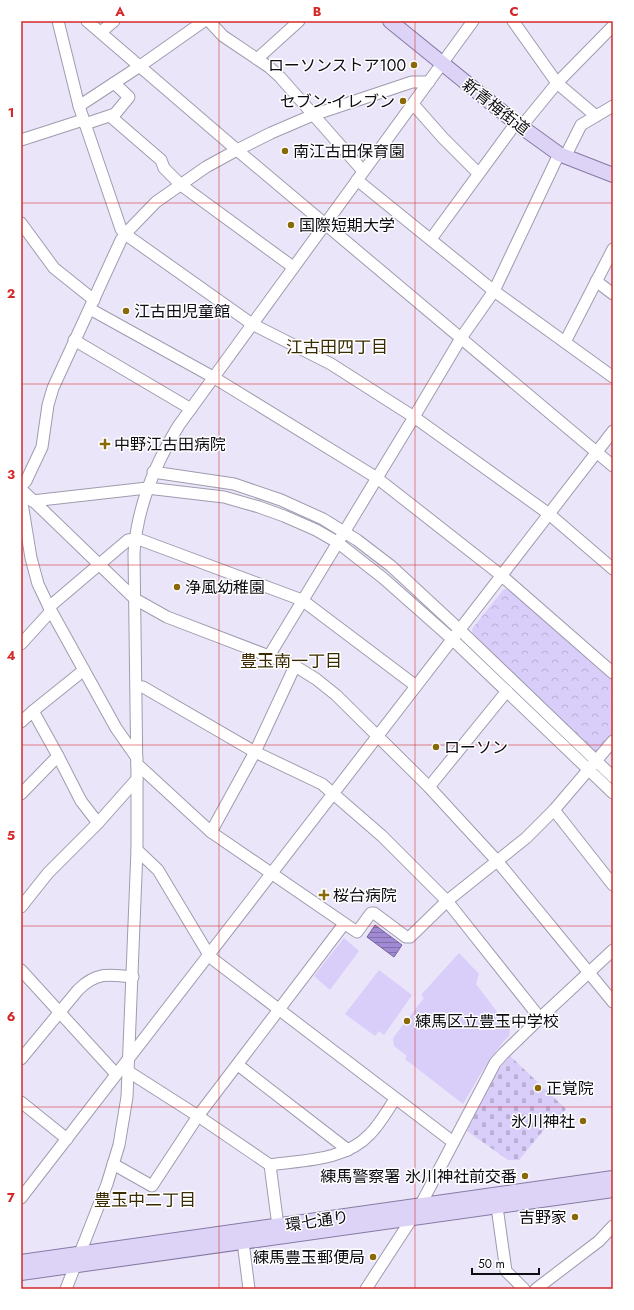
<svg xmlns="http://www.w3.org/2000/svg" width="634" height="1310" viewBox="0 0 634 1310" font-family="Jost,'Noto Sans JP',sans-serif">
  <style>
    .cemetery { fill: url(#cemetery-stones) }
    .park { fill: url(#park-crowns) }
    .pitch { fill: #d9cdfa }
    .water { fill: url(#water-rules); stroke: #746499 }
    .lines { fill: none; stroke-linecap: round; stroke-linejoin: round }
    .minor-casing { stroke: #a09bae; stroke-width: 13 }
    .major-casing { stroke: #867aa4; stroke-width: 16 }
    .minor { stroke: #fff; stroke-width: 11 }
    .major { stroke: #ddd3f7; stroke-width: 14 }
    .grid { fill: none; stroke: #d62828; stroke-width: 1; stroke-opacity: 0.55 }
    .poi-dot { fill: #896907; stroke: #fff; stroke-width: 1.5 }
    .labels { text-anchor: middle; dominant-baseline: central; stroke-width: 3; stroke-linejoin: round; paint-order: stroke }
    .poi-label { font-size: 16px; fill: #0e0c13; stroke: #fff; text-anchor: start }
    .street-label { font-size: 16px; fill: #0e0c13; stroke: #fff }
    .neighbourhood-label { font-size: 17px; fill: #3a2b01; stroke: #fff }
    .neatline { fill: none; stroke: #d62828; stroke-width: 1.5 }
    .grid-label { font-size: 13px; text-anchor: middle; font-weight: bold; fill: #d62828 }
  </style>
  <defs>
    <pattern id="cemetery-stones" width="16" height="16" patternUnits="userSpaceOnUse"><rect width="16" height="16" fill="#d9cdfa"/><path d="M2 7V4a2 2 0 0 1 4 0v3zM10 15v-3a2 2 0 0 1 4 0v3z" fill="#b9afd5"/></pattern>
    <pattern id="park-crowns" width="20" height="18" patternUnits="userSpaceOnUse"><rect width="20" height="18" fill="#d9cdfa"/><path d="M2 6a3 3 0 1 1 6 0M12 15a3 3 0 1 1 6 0" fill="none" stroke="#b9afd5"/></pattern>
    <pattern id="water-rules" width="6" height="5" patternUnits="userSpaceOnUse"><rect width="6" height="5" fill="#a08ad3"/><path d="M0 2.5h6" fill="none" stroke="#816faa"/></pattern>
  </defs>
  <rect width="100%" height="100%" fill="#ebe5fa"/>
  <path class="cemetery" d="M510,1056L566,1109L554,1123L547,1126L519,1160H508L467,1131L497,1071Z"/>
  <path class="park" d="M504,589H510L613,679V734L597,752H593L473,634L472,629Z"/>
  <g class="pitch">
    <path d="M344,938L359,951L330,990L314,976Z"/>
    <path d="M459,953L479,974L476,984L510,1029L509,1036L502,1043L481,1073L463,1104L405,1059L407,1056L394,1046L393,1038L424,998L421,995Z"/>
    <path d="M379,970L412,995L384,1035L379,1031L375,1036L345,1014Z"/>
  </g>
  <path class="water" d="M375,925L402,945L394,957L367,937Z"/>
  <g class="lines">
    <g class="minor-casing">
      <g id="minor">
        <path d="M58,21L79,106L121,229L125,234L252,324L331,364L414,417L549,514L613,569"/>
        <path d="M87,21L237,150L613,466"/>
        <path d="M209,21L223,36L269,67L280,77L363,171"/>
        <path d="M513,21L557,83L596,116"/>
        <path d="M101,32L114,21"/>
        <path d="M257,59L299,21"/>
        <path d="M413,104L443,138L478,173"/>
        <path d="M79,106L140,66L204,21"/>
        <path d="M110,116L161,160L164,168L181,185L293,267"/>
        <path d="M85,124L115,114L129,97L114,83"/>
        <path d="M521,127L557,83L613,26"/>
        <path d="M21,140L83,120"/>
        <path d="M565,157L581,125L613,106"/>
        <path d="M357,180L494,291L613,377"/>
        <path d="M21,223L54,268L94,300"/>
        <path d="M431,239L516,123"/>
        <path d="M596,281L613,294"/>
        <path d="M90,309L213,377L377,478L502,576L613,673"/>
        <path d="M74,340L191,409"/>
        <path d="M565,342L613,249"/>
        <path d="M153,472L234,484L281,500L323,519L357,540L391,566L460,630L613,777"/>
        <path d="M21,486L26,481L42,447L48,405L53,388L121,240L125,234L156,202L206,167L237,150L271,133L313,115L412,82H429"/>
        <path d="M21,489L135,599L167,617L295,666L316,679L336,695L429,787L498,862L613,1002"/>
        <path d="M21,497L31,558L38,584L49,607L116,728L137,758"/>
        <path d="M32,501L147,488L224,497L259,507L284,516L316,530L337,542L383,578L452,639L613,793"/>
        <path d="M49,607L128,540L135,539L141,540L302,600L416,686"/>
        <path d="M21,644L51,611"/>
        <path d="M269,656L414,417L461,338L494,291L559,154"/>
        <path d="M136,687H143L255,752L322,784L382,836L447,901L540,1018"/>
        <path d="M33,711L58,756L81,801L98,823"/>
        <path d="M21,722L33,711L84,670"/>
        <path d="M137,764L211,832L357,932L371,913H374L406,937H410L447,901L526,838L554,810L613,741"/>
        <path d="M429,787L507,691"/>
        <path d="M21,794L58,756"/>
        <path d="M554,810L613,885"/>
        <path d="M211,832L255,752L295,666"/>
        <path d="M137,850L158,870L209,955L214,960L453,1142"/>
        <path d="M21,907L48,873L98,823L137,779"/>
        <path d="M21,970L116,1074"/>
        <path d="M21,1059L78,990C96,972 109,974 133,977"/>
        <path d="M238,1065L348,1150"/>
        <path d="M129,1072L198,1116L270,1165C303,1160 345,1161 370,1134C380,1124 387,1111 395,1099"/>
        <path d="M21,1102L67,1139"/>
        <path d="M113,1164L152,1186L198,1116L344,924"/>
        <path d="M270,1165L278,1226"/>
        <path d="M21,1198L613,431"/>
        <path d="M497,1207L506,1271L524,1289"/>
        <path d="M243,1242L249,1289"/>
        <path d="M66,1289L107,1184L119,1145L127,1097L137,850V779L134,553C137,506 155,464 179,425L473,21"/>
        <path d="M366,1289L420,1206L495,1063L503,1054L540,1018L613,950"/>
        <path d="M536,1289L599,1241L613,1226"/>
      </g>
    </g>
    <g class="major-casing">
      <g id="major">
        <path d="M390,21L516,123L559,154L613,175"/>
        <path d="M21,1262L613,1178"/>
        <path d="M21,1273L613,1190"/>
      </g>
    </g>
    <use href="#minor" class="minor"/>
    <use href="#major" class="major"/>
  </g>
  <path class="grid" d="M219,21V1289M415,21V1289M21,203H613M21,384H613M21,565H613M21,745H613M21,926H613M21,1107H613"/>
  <g class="poi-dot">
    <circle cx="414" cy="65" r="4"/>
    <circle cx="403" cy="101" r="4"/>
    <circle cx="285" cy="151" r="4"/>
    <circle cx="291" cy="225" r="4"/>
    <circle cx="126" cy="311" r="4"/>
    <path d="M103 438h4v4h4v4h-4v4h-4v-4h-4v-4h4z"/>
    <circle cx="177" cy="587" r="4"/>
    <circle cx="436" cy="747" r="4"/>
    <path d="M322 889h4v4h4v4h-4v4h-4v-4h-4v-4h4z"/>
    <circle cx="407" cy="1021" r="4"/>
    <circle cx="538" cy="1088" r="4"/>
    <circle cx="583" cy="1121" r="4"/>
    <circle cx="525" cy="1176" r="4"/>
    <circle cx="575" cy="1217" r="4"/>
    <circle cx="373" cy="1257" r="4"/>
  </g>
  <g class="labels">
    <g class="poi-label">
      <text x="406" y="65" text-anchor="end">ローソンストア100</text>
      <text x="395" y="101" text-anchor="end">セブン-イレブン</text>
      <text x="293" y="151">南江古田保育園</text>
      <text x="299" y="225">国際短期大学</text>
      <text x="134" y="311">江古田児童館</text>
      <text x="114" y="444">中野江古田病院</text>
      <text x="185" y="587">浄風幼稚園</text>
      <text x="444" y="747">ローソン</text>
      <text x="333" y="895">桜台病院</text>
      <text x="415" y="1021">練馬区立豊玉中学校</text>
      <text x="546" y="1088">正覚院</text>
      <text x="575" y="1121" text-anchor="end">氷川神社</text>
      <text x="517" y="1176" text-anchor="end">練馬警察署 氷川神社前交番</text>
      <text x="567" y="1217" text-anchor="end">吉野家</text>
      <text x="365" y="1257" text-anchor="end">練馬豊玉郵便局</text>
    </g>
    <g class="street-label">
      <text transform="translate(496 107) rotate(38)">新青梅街道</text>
      <text transform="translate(317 1221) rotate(-8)">環七通り</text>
    </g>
    <g class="neighbourhood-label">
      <text x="337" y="347">江古田四丁目</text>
      <text x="291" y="661">豊玉南一丁目</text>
      <text x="145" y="1200">豊玉中二丁目</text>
    </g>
  </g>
  <rect width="634" height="1310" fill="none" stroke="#ffffff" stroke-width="44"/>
  <path d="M472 1268v6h67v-6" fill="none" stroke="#0e0c13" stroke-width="2"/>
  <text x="478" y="1268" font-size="12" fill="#0e0c13" stroke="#ffffff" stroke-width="3" paint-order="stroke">50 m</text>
  <rect x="22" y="22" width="590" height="1266" class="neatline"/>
  <g class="grid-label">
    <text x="120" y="16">A</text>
    <text x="317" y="16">B</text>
    <text x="514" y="16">C</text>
    <text x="11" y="117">1</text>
    <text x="11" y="298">2</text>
    <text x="11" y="479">3</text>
    <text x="11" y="660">4</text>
    <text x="11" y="840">5</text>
    <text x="11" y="1021">6</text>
    <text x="11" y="1202">7</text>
  </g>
</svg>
